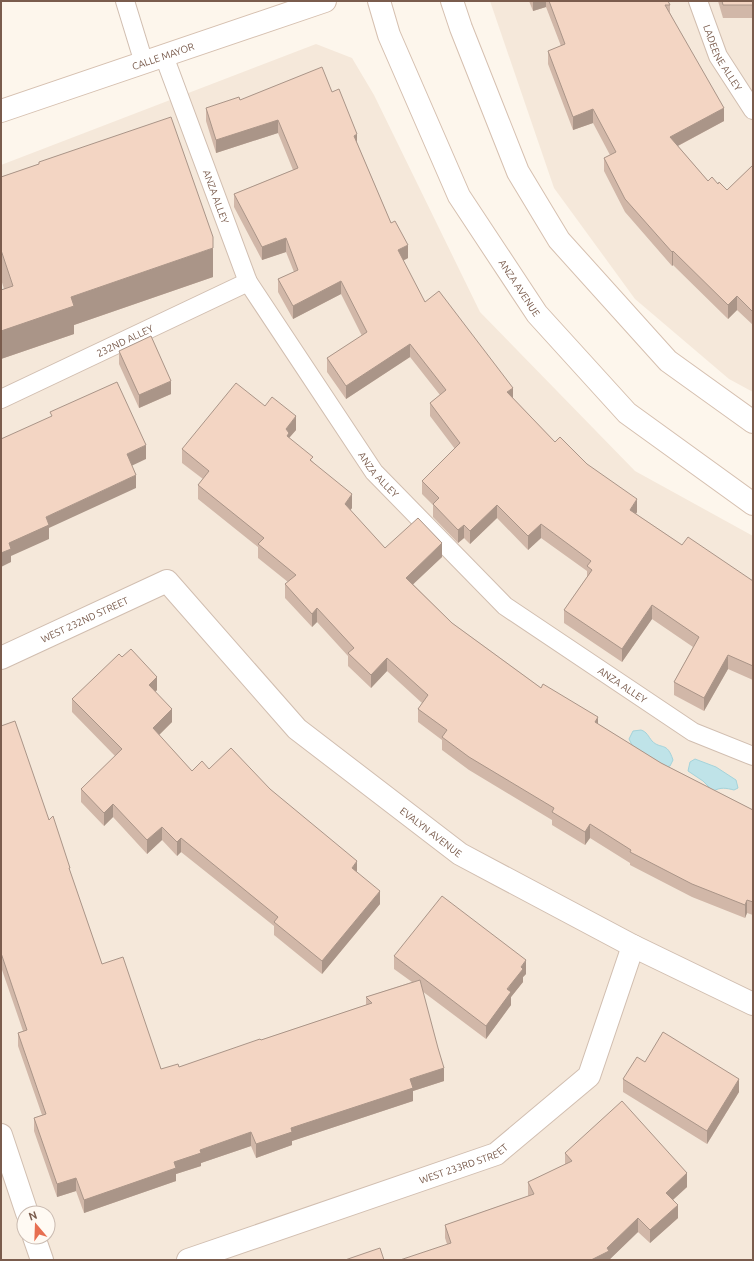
<svg xmlns="http://www.w3.org/2000/svg" width="754" height="1261" viewBox="0 0 754 1261" font-family="Ubuntu,sans-serif">
  <style>
    .residential { fill: #f5e8da; fill-rule: evenodd }
    .water { fill: #bfe3e8; stroke: #a5d3da }
    .lines { fill: none; stroke-linecap: round; stroke-linejoin: round }
    .lane-casing { stroke: #d1beb0; stroke-width: 20 }
    .street-casing { stroke: #d1beb0; stroke-width: 24 }
    .secondary-casing { stroke: #d6c0b0; stroke-width: 24 }
    .lane { stroke: #fff; stroke-width: 18 }
    .street { stroke: #fff; stroke-width: 22 }
    .secondary { stroke: #fff; stroke-width: 22 }
    .wall { fill: #d1b7a8 }
    .shaded-wall { fill: #aa9588 }
    .building { fill: #f3d5c3; stroke: #aa9588 }
    .labels { text-anchor: middle; dominant-baseline: central; stroke-width: 3.5; stroke-linejoin: round; paint-order: stroke }
    .street-label { font-size: 10px; fill: #7a5c4d; stroke: #fffaf3 }
  </style>
  <rect width="100%" height="100%" fill="#fdf6ec"/>
  <g class="residential">
    <path d="M490,1H753V392L729,379L635,299L554,188Z"/>
    <path d="M316,44L352,58L374,95L480,312L635,471L753,536V1260H1V165ZM24,1213H48V1237H24Z"/>
  </g>
  <g class="water">
    <path d="M641,730C647,732 648,736 652,741C661,750 667,741 673,760L670,766L661,768L635,751L629,739L633,731Z"/>
    <path d="M695,759L716,767L736,780L738,788L734,790C726,788 721,787 713,791L703,781L688,771L690,762Z"/>
  </g>
  <g class="lines">
    <g class="lane-casing">
      <g id="lane">
        <path d="M125,1L144,63"/>
        <path id="s1" d="M698,1L718,56L753,110"/>
        <path id="s2" d="M164,56L248,282L374,472L505,606L693,732L753,756"/>
        <path id="s3" d="M1,399L248,282"/>
      </g>
    </g>
    <g class="street-casing">
      <g id="street">
        <path id="s4" d="M1,658L167,581L297,729L460,854L633,946L753,1004"/>
        <path d="M1,1135L27,1213"/>
        <path d="M34,1237L42,1260"/>
        <path id="s5" d="M188,1260L496,1154L589,1076L633,946"/>
      </g>
    </g>
    <g class="secondary-casing">
      <g id="secondary">
        <path id="s6" d="M379,1L389,35L459,196L537,314L627,413L753,504"/>
        <path d="M452,1L461,28L518,172L559,240L668,361L753,422"/>
        <path id="s7" d="M1,111L325,1"/>
      </g>
    </g>
    <use href="#lane" class="lane"/>
    <use href="#street" class="street"/>
    <use href="#secondary" class="secondary"/>
  </g>
  <g class="wall">
    <path d="M529,1H668L670,5V13L724,121L678,146L708,181L718,184L727,190L753,165V325L737,310L728,319L673,265L672,266L625,212L604,171V158L610,155L593,123L573,130L548,64V51L561,46L546,7L533,11Z"/>
    <path d="M718,1H753V18H723Z"/>
    <path d="M332,92L357,143L391,223L408,258L403,261L425,302L513,398L555,442L587,464L637,512L636,514L682,545L753,581V680L728,669L704,711L674,695V682L693,647L652,619L622,662L564,623V610L587,577V571L541,538L528,550L497,518L470,544L464,538L458,543L433,517V505L422,494V481L455,449L430,416V403L440,395L410,357L346,399L327,372V358L362,336L341,294L293,319L278,292V279L294,272L286,252L262,260L234,207V194L293,170L278,133L216,153L206,121V108L240,100Z"/>
    <path d="M39,162L213,277L74,325V334L1,359V290L4,289L1,279V177L39,164Z"/>
    <path d="M119,351L171,394L139,408L119,364Z"/>
    <path d="M265,406L296,430L289,438L313,462L352,508L350,510L385,548L442,557L413,584L452,623L541,688L598,724L661,763L753,810V915L747,913L745,918L692,897L630,865V863L590,838L585,845L552,825V820L469,770L442,750V740L418,722V709L422,703L387,671L371,688L348,666V656L317,622L312,627L285,598V584L288,582L258,558V547L198,499V485L203,479L182,463V449Z"/>
    <path d="M122,657L157,690L155,692L172,722L159,735L192,771L209,769L270,789L357,872L380,904L322,974L274,935V926L181,852L177,856L162,840L147,854L113,817L104,826L81,802V789L115,756L72,712V699Z"/>
    <path d="M1,726L49,820L70,874L102,964L161,1069L179,1067L261,1040L366,1005V997L412,982L394,969V956L526,974L523,977V982L511,997V1005L486,1039L422,991L444,1081L413,1091V1101L292,1141V1145L256,1158L251,1146L201,1163V1166L176,1174V1181L84,1213L76,1191L57,1197L34,1131V1118L42,1115L18,1046V1033L23,1031L1,967Z"/>
    <path d="M623,1079L739,1092L707,1144L623,1092Z"/>
    <path d="M565,1153L687,1187L673,1200L678,1218L650,1243L638,1232L609,1260L447,1244L445,1238V1225L528,1196V1182L565,1165Z"/>
  </g>
  <g class="shaded-wall">
    <path d="M533,1H546V7L533,11Z"/>
    <path d="M724,108V121L670,150V137Z"/>
    <path d="M593,109V123L573,130V117Z"/>
    <path d="M278,120V133L216,153V140Z"/>
    <path d="M357,134V148L354,136Z"/>
    <path d="M286,238V252L262,260V247Z"/>
    <path d="M408,245V258L398,263V250Z"/>
    <path d="M213,248V277L74,325V334L1,359V331L71,297Z"/>
    <path d="M673,251V265L672,266V252Z"/>
    <path d="M341,281V294L293,319V306Z"/>
    <path d="M737,296V310L728,319V305Z"/>
    <path d="M410,344V357L346,399V386Z"/>
    <path d="M171,381V394L139,408V395Z"/>
    <path d="M513,388V401L507,392Z"/>
    <path d="M296,416V430L289,438V446L286,429Z"/>
    <path d="M146,445V459L127,468V454Z"/>
    <path d="M136,475V488L49,528V539L11,556V562L1,567V553L9,543L46,517Z"/>
    <path d="M352,494V508L345,517V504Z"/>
    <path d="M637,499V512L630,523V510Z"/>
    <path d="M497,505V518L470,544V531Z"/>
    <path d="M541,524V538L528,550V536Z"/>
    <path d="M464,525V538L458,543V530Z"/>
    <path d="M442,543V557L406,591V578Z"/>
    <path d="M652,605V619L622,662V649Z"/>
    <path d="M317,608V622L312,627V614Z"/>
    <path d="M728,655V669L704,711V698Z"/>
    <path d="M387,658V671L371,688V675Z"/>
    <path d="M157,677V690L149,698V685Z"/>
    <path d="M172,709V722L153,741V728Z"/>
    <path d="M598,717V730L595,722Z"/>
    <path d="M113,804V817L104,826V813Z"/>
    <path d="M590,824V838L585,845V832Z"/>
    <path d="M162,827V840L147,854V840Z"/>
    <path d="M181,838V852L177,856V842Z"/>
    <path d="M357,861V875L352,868Z"/>
    <path d="M380,891V904L322,974V961Z"/>
    <path d="M747,900V913L745,918V905Z"/>
    <path d="M526,960V974L523,977V982L511,997V1005L486,1039V1026L521,967Z"/>
    <path d="M444,1068V1081L413,1091V1101L292,1141V1145L256,1158V1144L291,1128L410,1079Z"/>
    <path d="M739,1079V1092L707,1144V1131Z"/>
    <path d="M251,1132V1146L201,1163V1166L176,1174V1181L84,1213V1200L174,1162L200,1150Z"/>
    <path d="M687,1173V1187L666,1206V1193Z"/>
    <path d="M76,1178V1191L57,1197V1184Z"/>
    <path d="M678,1205V1218L650,1243V1230Z"/>
    <path d="M638,1218V1232L609,1260H591L607,1248Z"/>
  </g>
  <g class="building">
    <path d="M549,1H668L670,5H665L724,108L670,137L708,181L712,177L718,184L719,182L727,190L753,165V312L737,296L728,305L673,251L672,252L625,199L604,158L616,152L593,109L573,117L548,51L565,44Z"/>
    <path d="M722,1H753V5H723Z"/>
    <path d="M322,67L332,92L339,89L357,134L354,136L391,223L395,221L408,245L398,250L425,302L439,291L513,388L507,392L555,442L560,437L587,464L637,499L630,510L682,545L688,537L753,581V666L728,655L704,698L674,682L699,637L652,605L622,649L564,610L592,570L587,566L591,561L541,524L528,536L497,505L470,531L464,525L458,530L433,504L439,498L422,481L460,443L430,403L446,390L410,344L346,386L327,358L367,332L341,281L293,306L278,279L298,270L286,238L262,247L234,194L298,168L278,120L216,140L206,108L239,97L240,100Z"/>
    <path d="M171,117L213,237V248L71,297L74,306L1,331V290L13,286L1,250V177L39,164V162Z"/>
    <path d="M151,336L171,381L139,395L119,351Z"/>
    <path d="M117,382L146,445L127,454L136,475L46,517L49,525L9,543L11,549L1,553V439L52,416L50,412Z"/>
    <path d="M236,383L265,406L272,397L296,416L286,429L289,433L287,436L313,457L310,460L352,494L345,504L385,548L418,518L442,543L406,578L452,623L541,688L543,684L598,717L595,722L661,763L753,810V902L747,900L745,905L692,884L630,852L631,850L590,824L585,832L552,812L554,808L469,757L442,737L447,730L418,709L428,695L387,658L371,675L348,653L354,648L317,608L312,614L285,584L296,575L258,544L264,538L198,485L209,471L182,449Z"/>
    <path d="M131,649L157,677L149,685L172,709L153,728L192,771L202,761L209,769L231,748L270,789L357,861L352,868L380,891L322,961L274,922L278,917L181,838L177,842L162,827L147,840L113,804L104,813L81,789L122,749L72,699L119,654L122,657Z"/>
    <path d="M15,721L49,820L53,816L70,868H69L102,964L123,957L161,1069L178,1064L179,1067L260,1039L261,1040L372,1003L366,997L420,980L438,1048L444,1068L410,1079L413,1088L291,1128L292,1132L256,1144L251,1132L200,1150L201,1153L174,1162L176,1168L84,1200L76,1178L57,1184L34,1118L46,1114L18,1033L27,1030L1,953V726Z"/>
    <path d="M442,896L526,960L521,967L523,969L507,989L511,992L486,1026L394,956Z"/>
    <path d="M663,1032L739,1079L707,1131L623,1079L637,1057L645,1062Z"/>
    <path d="M622,1101L687,1173L666,1193L678,1205L650,1230L638,1218L607,1248L609,1251L591,1260H400L451,1243L445,1225L534,1194L528,1182L572,1161L565,1153Z"/>
    <path d="M380,1248L384,1260H345Z"/>
  </g>
  <g class="labels">
    <g class="street-label">
      <text stroke="none"><textPath href="#s7" startOffset="171">CALLE MAYOR</textPath></text>
      <text stroke="none"><textPath href="#s1" startOffset="62">LADEENE ALLEY</textPath></text>
      <text stroke="none"><textPath href="#s2" startOffset="150">ANZA ALLEY</textPath></text>
      <text stroke="none"><textPath href="#s6" startOffset="321">ANZA AVENUE</textPath></text>
      <text stroke="none"><textPath href="#s3" startOffset="137">232ND ALLEY</textPath></text>
      <text stroke="none"><textPath href="#s2" startOffset="474">ANZA ALLEY</textPath></text>
      <text stroke="none"><textPath href="#s4" startOffset="92">WEST 232ND STREET</textPath></text>
      <text stroke="none"><textPath href="#s2" startOffset="798">ANZA ALLEY</textPath></text>
      <text stroke="none"><textPath href="#s4" startOffset="549">EVALYN AVENUE</textPath></text>
      <text stroke="none"><textPath href="#s5" startOffset="292">WEST 233RD STREET</textPath></text>
    </g>
  </g>
  <rect width="754" height="1261" fill="none" stroke="#7a5c4d" stroke-width="4"/>
  <g transform="translate(36 1225) rotate(341)"><circle r="19" fill="#fffaf3" stroke="#cabbb1"/>
  <path d="M0-3L7 15L0 10L-7 15Z" fill="#e76f51"/>
  <text y="-6" font-size="11" font-weight="bold" text-anchor="middle" fill="#7a5c4d">N</text>
  </g>
</svg>
